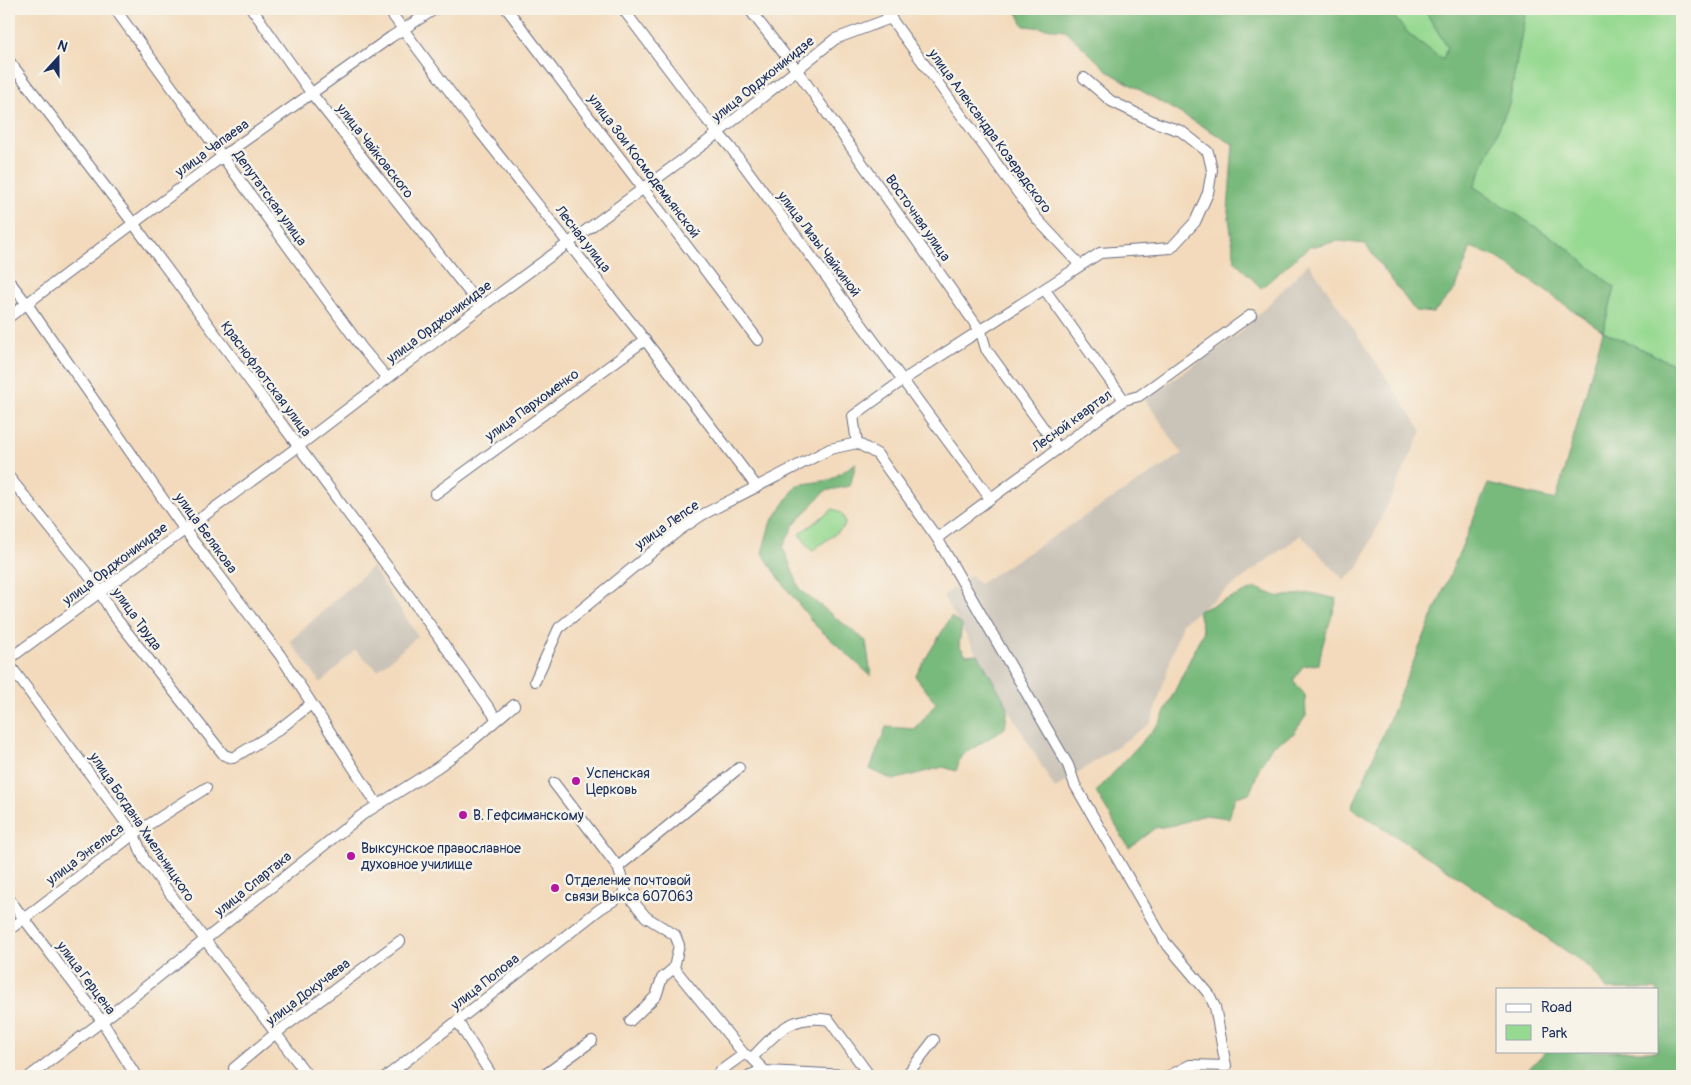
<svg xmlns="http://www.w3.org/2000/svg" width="1691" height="1085" viewBox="0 0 1691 1085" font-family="Pangolin,sans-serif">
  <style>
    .industrial { fill: #cac3b8 }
    .green { fill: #96d991; stroke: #588478 }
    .forest { fill: #78b97b; stroke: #4a746c }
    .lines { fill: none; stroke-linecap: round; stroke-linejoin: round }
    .minor-casing { stroke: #676b7f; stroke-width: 12 }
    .minor { stroke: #fff; stroke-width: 10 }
    .poi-dot { fill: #b5179e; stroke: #f7f3e8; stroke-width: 2 }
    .labels { text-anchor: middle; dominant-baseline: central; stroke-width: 5; stroke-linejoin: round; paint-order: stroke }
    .street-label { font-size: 14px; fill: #1b2f5e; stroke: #f7f3e8 }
    .poi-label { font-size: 14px; fill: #1b2f5e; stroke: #f7f3e8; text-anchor: start }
  </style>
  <rect width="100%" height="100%" fill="#f7f3e8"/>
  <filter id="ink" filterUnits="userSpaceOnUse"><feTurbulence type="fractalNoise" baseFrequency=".02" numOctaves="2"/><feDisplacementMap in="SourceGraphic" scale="10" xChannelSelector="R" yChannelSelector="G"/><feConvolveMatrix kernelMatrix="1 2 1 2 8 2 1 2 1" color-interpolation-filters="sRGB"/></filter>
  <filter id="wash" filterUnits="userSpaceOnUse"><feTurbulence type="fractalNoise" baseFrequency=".0096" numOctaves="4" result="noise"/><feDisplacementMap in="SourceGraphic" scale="20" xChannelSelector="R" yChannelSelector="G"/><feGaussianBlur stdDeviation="1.12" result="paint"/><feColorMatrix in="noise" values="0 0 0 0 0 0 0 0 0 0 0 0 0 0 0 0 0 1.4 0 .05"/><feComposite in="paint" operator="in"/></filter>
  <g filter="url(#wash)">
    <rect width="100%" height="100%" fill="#f3dabc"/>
    <g class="industrial">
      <path d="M1309,263L1422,431L1358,568L1344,580L1301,535L1182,623L1151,723L1055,789L943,596L971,575L979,584L1182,454L1145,399L1238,335Z"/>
      <path d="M372,567L418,636L378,670L355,650L321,683L290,641Z"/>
    </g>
    <g class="green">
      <path d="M1387,9H1424L1447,47L1443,60L1410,35Z"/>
      <path d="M1526,9H1682V368L1603,331L1615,288L1562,244L1474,187L1509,104Z"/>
      <path d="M833,509C841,511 848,520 844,527L812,551L799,534Z"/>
    </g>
    <g class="forest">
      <path d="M1015,9H1387L1410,35L1443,60L1447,47L1424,9H1526L1509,104L1474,187L1562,244L1615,288L1603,331L1682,368V1076H1522L1546,1051H1657V989H1607L1591,968L1439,864L1352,808L1488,484L1556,500L1603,331L1498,258L1471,247L1456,288L1433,313L1415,311L1365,244L1339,241L1309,247L1261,288L1235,261L1228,211L1233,144L1109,72L1065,30L1024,26Z"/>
      <path d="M856,463L850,486L825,491L793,526L783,547L800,590L866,641L871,676L815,625L786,588L762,553L770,524L797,485L830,480Z"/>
      <path d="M1256,588L1279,597L1311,593L1337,599C1331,622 1322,640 1319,664L1303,666L1293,681L1305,695L1306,716L1293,734L1272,746L1260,766L1250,793L1235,797L1229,818L1204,815L1175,825L1155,828L1129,848L1096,792L1160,722L1203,632L1198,611Z"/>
      <path d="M951,617L962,625L959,645L966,655L978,654L1008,707L1005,728L961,756L956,771L943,767L893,780L870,769L886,727L916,729L936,703L915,676Z"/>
    </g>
  </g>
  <g filter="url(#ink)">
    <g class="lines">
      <g class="minor-casing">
        <g id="minor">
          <path d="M115,9L362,348L387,378"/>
          <path d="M252,9L312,94L481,307"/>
          <path d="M388,9L477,128L645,340L757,487"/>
          <path d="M507,9L758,340"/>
          <path d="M623,9L707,120L731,148L990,498"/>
          <path d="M749,9L796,69L981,332L986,349L1058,448"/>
          <path d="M884,9L1037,219L1080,265"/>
          <path d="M9,61L133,223L418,608L496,718"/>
          <path d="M9,281L27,304L184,529L280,655L377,804"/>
          <path d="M1045,290L1124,400"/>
          <path d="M9,317L223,156L391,37L435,9"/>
          <path d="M857,443L853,416L903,380L1100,253L1171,248L1195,222L1208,193L1212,170L1208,152L1181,131L1154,122L1111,101L1084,78"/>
          <path d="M9,477L94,582L112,613L224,755L233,758L277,731L311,704"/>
          <path d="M435,494L645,340"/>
          <path d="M937,538L1124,400L1139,396L1251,315"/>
          <path d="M9,659L299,446L481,307L704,144L835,39L891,18"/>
          <path d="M9,664L134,834L144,859L308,1076"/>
          <path d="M535,681L559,628L678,531L702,515L830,449L857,443L877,454L937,538L1068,765L1075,785L1165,942L1209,994L1215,1007L1226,1066L1190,1065L1169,1076"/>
          <path d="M554,783L618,867L626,893"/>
          <path d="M618,867L739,768"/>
          <path d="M9,899L102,1021L136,1076"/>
          <path d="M9,930L134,834L206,788"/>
          <path d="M630,1021L656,996L662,978L674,968"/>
          <path d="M458,1022L492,1076"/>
          <path d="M752,1058C776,1033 792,1013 829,1020L869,1075"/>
          <path d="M234,1068L276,1033L400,941"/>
          <path d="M30,1076L114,1012L362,815L438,767L464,748L514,705"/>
          <path d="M387,1076L600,909L626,893L646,917L675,935L679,945L674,968L744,1054L752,1058L765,1071L870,1076"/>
          <path d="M543,1076L592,1041"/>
          <path d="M723,1076L719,1072L744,1054"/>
          <path d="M750,1076L762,1069"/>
          <path d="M906,1076L934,1040"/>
        </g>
      </g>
      <use href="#minor" class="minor"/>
    </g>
  </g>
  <g class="poi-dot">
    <circle cx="576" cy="781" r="5"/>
    <circle cx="463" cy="815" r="5"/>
    <circle cx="351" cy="856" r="5"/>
    <circle cx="555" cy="888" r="5"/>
  </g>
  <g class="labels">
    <g class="street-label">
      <text transform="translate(763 79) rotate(-39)">улица Орджоникидзе</text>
      <text transform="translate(990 131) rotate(54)">улица Александра Козерадского</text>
      <text transform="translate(212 148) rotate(-36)">улица Чапаева</text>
      <text transform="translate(375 151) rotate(52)">улица Чайковского</text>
      <text transform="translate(644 166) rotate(53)">улица Зои Космодемьянской</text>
      <text transform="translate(270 198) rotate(54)">Депутатская улица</text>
      <text transform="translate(918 218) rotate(55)">Восточная улица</text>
      <text transform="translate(583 239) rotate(52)">Лесная улица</text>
      <text transform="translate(819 244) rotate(53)">улица Лизы Чайкиной</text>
      <text transform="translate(439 322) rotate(-37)">улица Орджоникидзе</text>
      <text transform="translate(266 379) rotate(53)">Краснофлотская улица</text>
      <text transform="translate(532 405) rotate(-36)">улица Пархоменко</text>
      <text transform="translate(1072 421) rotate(-36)">Лесной квартал</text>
      <text transform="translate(667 525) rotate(-35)">улица Лепсе</text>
      <text transform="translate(206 533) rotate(54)">улица Белякова</text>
      <text transform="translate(115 564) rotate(-37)">улица Орджоникидзе</text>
      <text transform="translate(137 619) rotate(54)">улица Труда</text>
      <text transform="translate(142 827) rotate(56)">улица Богдана Хмельницкого</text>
      <text transform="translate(85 854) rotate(-37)">улица Энгельса</text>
      <text transform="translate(253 884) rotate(-39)">улица Спартака</text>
      <text transform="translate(86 978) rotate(53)">улица Герцена</text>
      <text transform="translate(485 982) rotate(-38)">улица Попова</text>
      <text transform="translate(308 992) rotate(-37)">улица Докучаева</text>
    </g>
    <g class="poi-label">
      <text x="586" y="773">Успенская<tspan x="586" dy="16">Церковь</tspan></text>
      <text x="473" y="815">В. Гефсиманскому</text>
      <text x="361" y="848">Выксунское православное<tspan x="361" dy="16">духовное училище</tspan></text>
      <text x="565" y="880">Отделение почтовой<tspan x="565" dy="16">связи Выкса 607063</tspan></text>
    </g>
  </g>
  <rect width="1691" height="1085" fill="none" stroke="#f7f3e8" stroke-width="30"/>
  <rect x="1496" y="988" width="162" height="65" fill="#f7f3e8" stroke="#9fa5b1"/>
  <rect x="1506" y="1004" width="25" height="8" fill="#ffffff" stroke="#9fa5b1"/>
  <text x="1541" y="1012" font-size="15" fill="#1b2f5e">Road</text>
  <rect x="1506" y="1025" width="25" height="15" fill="#96d991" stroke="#9fa5b1"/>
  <text x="1541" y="1038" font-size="15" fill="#1b2f5e">Park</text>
  <g transform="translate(58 58) rotate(21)" stroke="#f7f3e8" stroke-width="4" paint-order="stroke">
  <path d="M0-4L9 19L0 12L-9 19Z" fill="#1b2f5e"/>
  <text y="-8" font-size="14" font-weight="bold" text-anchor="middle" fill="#1b2f5e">N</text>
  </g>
</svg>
